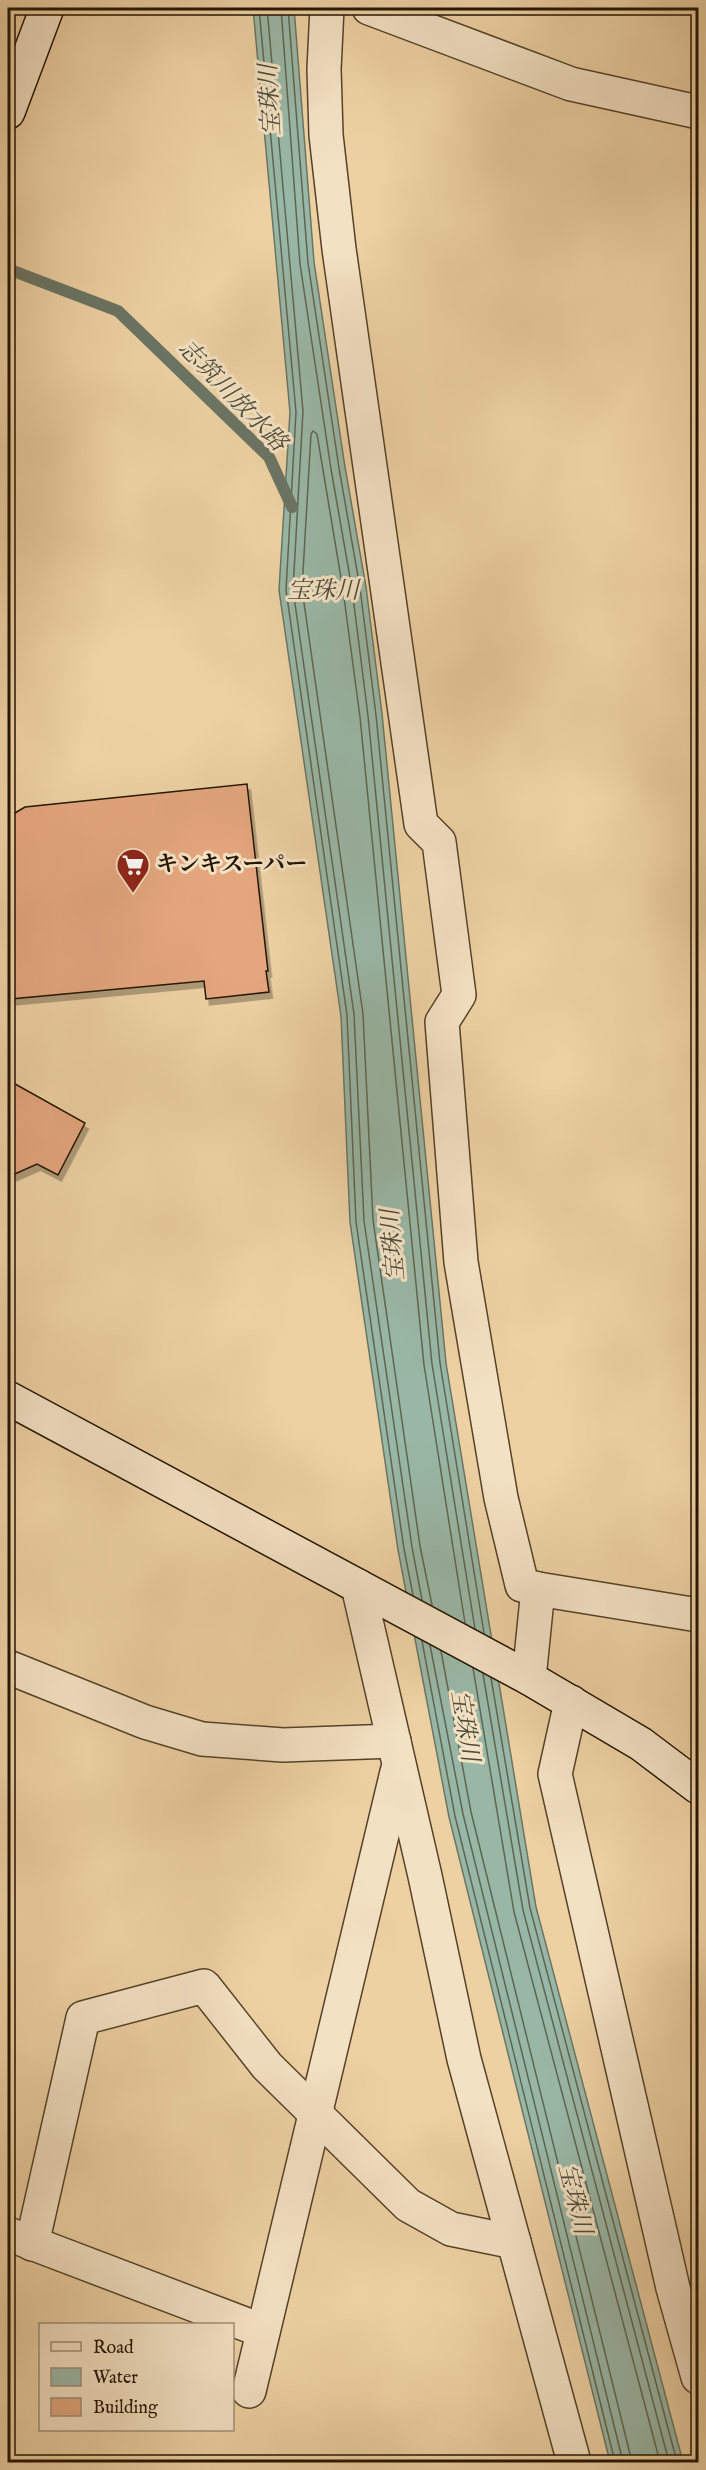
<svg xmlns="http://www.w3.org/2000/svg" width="706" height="2470" viewBox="0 0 706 2470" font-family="'IM FELL English','Noto Serif JP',serif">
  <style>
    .water { fill: #99b7a6; stroke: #6a7564; stroke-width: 1.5 }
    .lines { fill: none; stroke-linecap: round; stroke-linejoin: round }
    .shore { stroke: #5e6553; stroke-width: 1.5 }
    .stream { stroke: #6a7564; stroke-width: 12 }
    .building { fill: #e4a67f; stroke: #241300; stroke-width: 1.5; filter: url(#shadow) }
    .street-casing { stroke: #564229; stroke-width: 36 }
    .secondary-casing { stroke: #241300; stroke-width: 36 }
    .street { stroke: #f3e1c3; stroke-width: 33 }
    .secondary { stroke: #f3e1c3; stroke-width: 33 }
    .labels { text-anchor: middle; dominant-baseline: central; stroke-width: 6; stroke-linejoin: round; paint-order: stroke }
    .poi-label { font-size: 22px; font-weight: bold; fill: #241300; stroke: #f3e1c3; text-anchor: start }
    .water-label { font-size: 24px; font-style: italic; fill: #4d4c3a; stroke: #f3e1c3 }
  </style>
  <defs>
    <filter id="shadow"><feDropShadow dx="3.5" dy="6" stdDeviation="0" flood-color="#0004"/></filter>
  </defs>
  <rect width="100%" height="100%" fill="#edd1a3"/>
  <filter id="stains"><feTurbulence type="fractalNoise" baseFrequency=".00333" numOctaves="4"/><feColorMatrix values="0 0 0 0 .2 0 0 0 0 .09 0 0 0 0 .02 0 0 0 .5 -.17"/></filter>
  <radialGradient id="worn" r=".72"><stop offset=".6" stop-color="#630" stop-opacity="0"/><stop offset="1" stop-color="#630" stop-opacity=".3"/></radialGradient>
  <path class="water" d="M253,8H294L314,262L345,467L366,587L382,714L446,1363L536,1907L683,2462H610L449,1817L398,1550L350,1222L341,1016L279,590L290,412Z"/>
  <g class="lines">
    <g class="shore">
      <path d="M259,8L296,412L286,590L347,1015L356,1222L404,1549L413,1595"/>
      <path d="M267,8L303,411L293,590L354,1014L364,1221L412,1547L422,1600"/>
      <path d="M281,8L300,264L331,469L352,589L368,716L432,1364L475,1629"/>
      <path d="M288,8L308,263L339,468L360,588L376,715L440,1363L484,1633"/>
      <path d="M432,1605L420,1546L373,1220L363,1014L302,589L311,434L313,431L317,434L343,590L360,717L424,1365L465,1623"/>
      <path d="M422,1641L455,1816L615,2462"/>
      <path d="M430,1645L463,1814L623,2462"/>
      <path d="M441,1651L471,1812L632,2462"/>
      <path d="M473,1668L514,1912L660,2462"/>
      <path d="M483,1674L523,1910L669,2462"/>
      <path d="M491,1678L530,1908L677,2462"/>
    </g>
    <path class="stream" d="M8,269L118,311L269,457L292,507"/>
  </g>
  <g class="building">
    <path d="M247,784L268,971H266L269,992L206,999L204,981L11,999V1005H8V817L25,807Z"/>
    <path d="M8,1080L85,1123L58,1175L37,1164L8,1177Z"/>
  </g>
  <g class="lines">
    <g class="street-casing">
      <g id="street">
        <path d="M327,8L324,69L326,135L339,249L421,824L439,842L459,995L442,1022L461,1262L501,1498L522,1585L538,1589"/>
        <path d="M369,8L571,84L698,112"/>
        <path d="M358,1586L425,1876L464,2059L574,2462"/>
        <path d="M8,1667L145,1722L202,1739L283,1745L394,1741"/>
        <path d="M529,1678L538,1589L698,1615"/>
        <path d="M571,1702L555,1774L673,2288L698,2377"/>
        <path d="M8,2234L263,2331"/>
        <path d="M32,2244L83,2018L204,1986L267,2066L408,2205L451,2229L514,2242"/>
        <path d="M249,2391L397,1772"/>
      </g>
    </g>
    <g class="secondary-casing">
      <g id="secondary">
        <path d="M8,112L47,8"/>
        <path d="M8,1398L529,1678L641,1744L698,1787"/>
      </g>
    </g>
    <use href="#street" class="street"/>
    <use href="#secondary" class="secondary"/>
  </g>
  <defs>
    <g id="supermarket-pin" transform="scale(1.725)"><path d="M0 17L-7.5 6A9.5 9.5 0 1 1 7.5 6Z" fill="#8f2418" stroke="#f3e1c3"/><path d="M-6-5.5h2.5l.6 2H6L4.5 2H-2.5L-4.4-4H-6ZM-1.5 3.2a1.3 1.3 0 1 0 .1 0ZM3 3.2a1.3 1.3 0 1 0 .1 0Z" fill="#fff"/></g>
  </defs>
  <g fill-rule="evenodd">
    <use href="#supermarket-pin" x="133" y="865"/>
  </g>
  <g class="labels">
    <g class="poi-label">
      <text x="156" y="865">キンキスーパー</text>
    </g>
    <g class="water-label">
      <text transform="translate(271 100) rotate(-93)">宝珠川</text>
      <text transform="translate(232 396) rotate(46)">志筑川放水路</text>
      <text x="323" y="591">宝珠川</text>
      <text transform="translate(394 1245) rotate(-95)">宝珠川</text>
      <text transform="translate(464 1726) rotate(81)">宝珠川</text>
      <text transform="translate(574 2199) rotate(76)">宝珠川</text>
    </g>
  </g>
  <rect width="706" height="2470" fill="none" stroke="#edd1a3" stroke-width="30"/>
  <rect x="9" y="9" width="688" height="2452" fill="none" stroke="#241300" stroke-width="3"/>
  <rect x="15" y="15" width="676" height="2440" fill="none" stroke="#241300" stroke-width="1.5"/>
  <rect x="39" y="2323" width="195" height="108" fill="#f3e1c3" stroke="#a08f75" stroke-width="1.5"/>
  <rect x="51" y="2342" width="30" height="9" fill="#f3e1c3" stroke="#a08f75" stroke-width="1.5"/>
  <text x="93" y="2353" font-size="18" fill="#241300">Road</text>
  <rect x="51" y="2368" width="30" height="18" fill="#99b7a6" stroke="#a08f75" stroke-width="1.5"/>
  <text x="93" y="2383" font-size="18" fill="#241300">Water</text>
  <rect x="51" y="2398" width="30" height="18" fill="#e4a67f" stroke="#a08f75" stroke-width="1.5"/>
  <text x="93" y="2413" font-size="18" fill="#241300">Building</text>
  <rect width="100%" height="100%" filter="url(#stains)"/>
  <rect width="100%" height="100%" fill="url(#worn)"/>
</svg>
